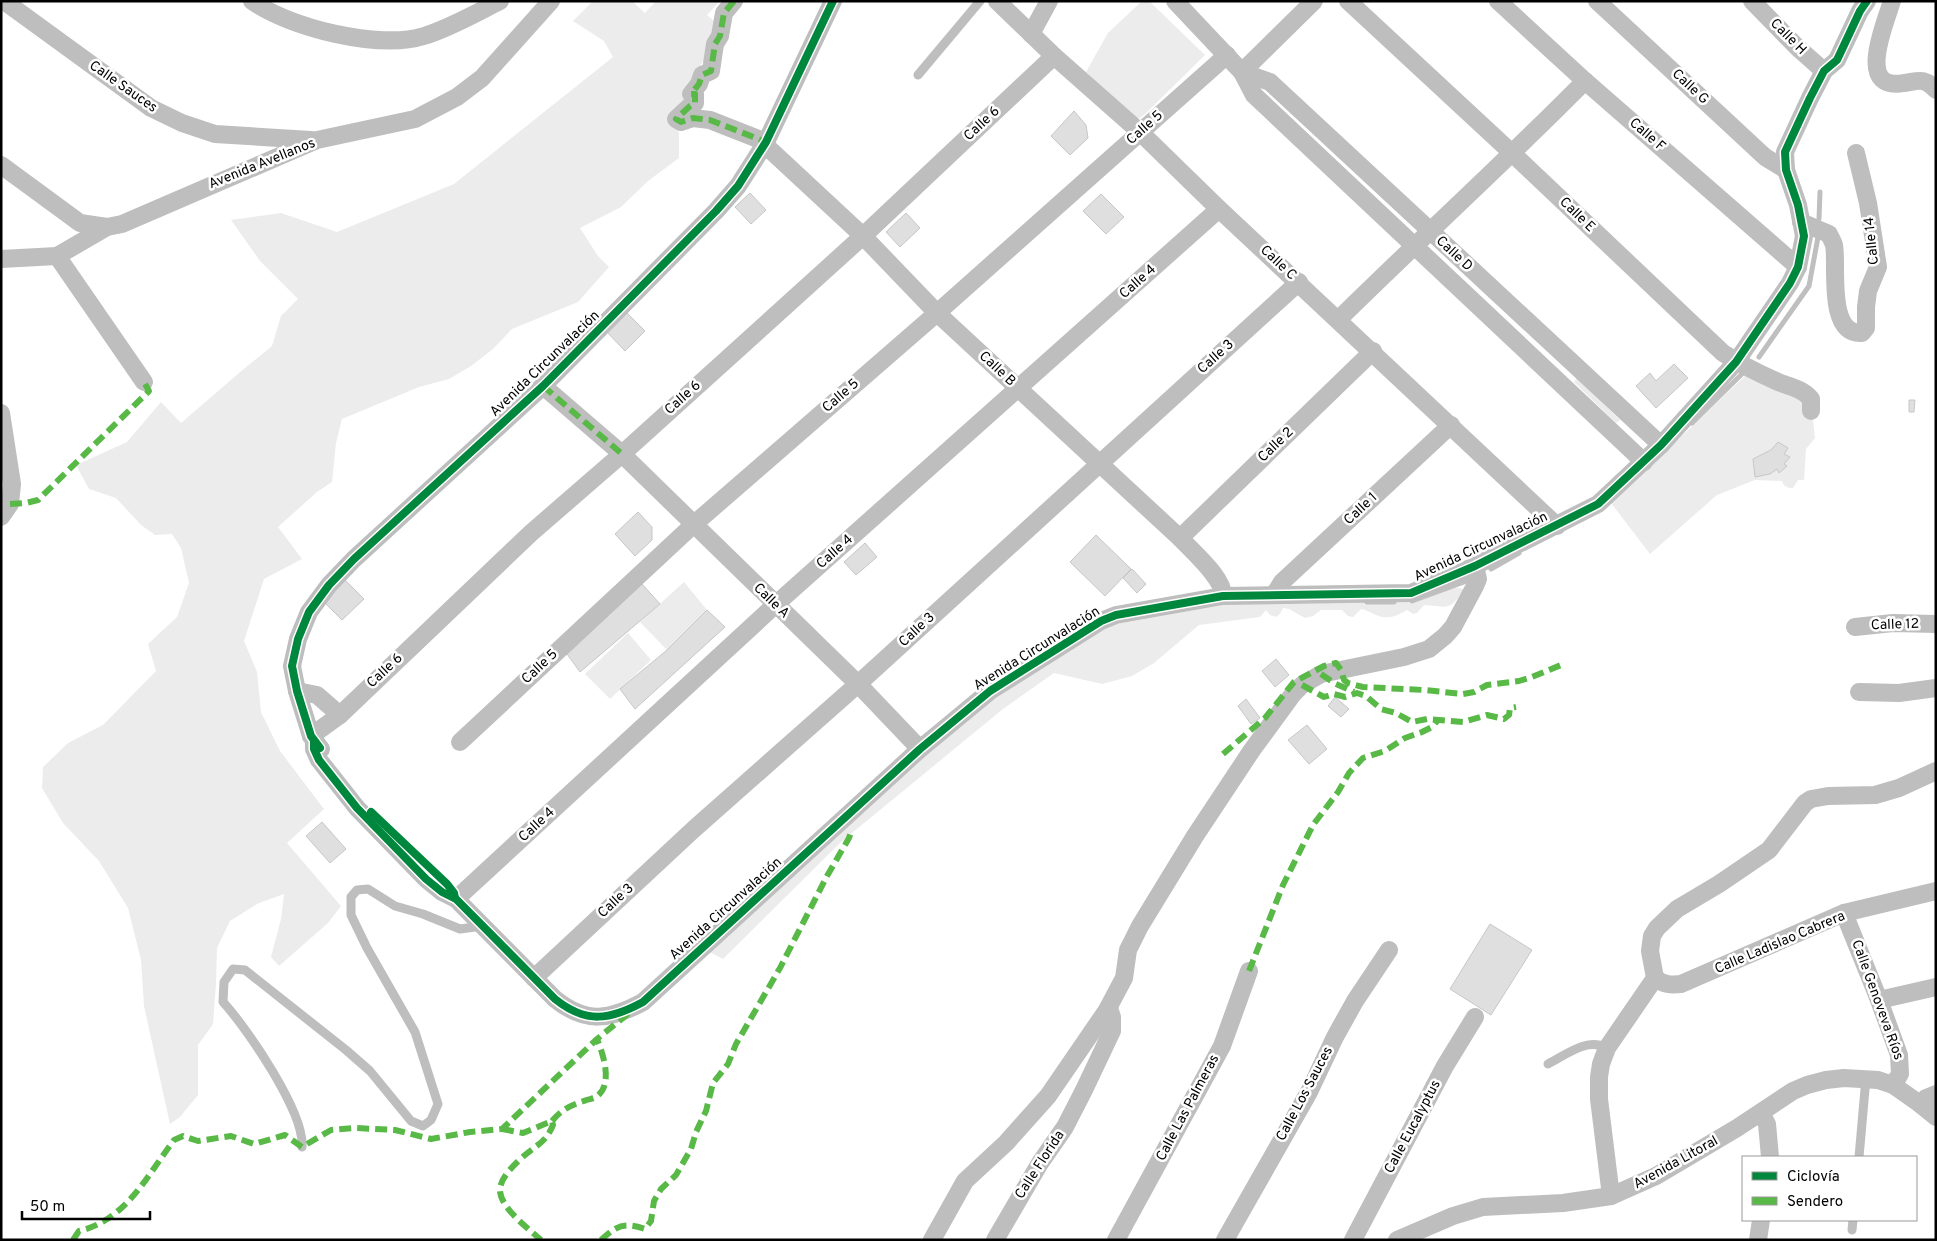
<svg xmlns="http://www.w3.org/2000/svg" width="1937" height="1241" viewBox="0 0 1937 1241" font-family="Overpass,sans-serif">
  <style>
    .green { fill: #ececec }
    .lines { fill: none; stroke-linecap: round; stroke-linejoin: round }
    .stream { stroke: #bfbfbf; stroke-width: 5 }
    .building { fill: #dfdfdf; stroke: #c7c7c7 }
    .lane { stroke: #bebebe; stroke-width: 9 }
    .street { stroke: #bebebe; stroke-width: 18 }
    .quiet { stroke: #58b947; stroke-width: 6; stroke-dasharray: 12 6; stroke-linecap: butt }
    .cycleway-casing { stroke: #fff; stroke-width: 11 }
    .cycleway { stroke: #00873e; stroke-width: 8 }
    .labels { text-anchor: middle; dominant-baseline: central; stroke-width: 5; stroke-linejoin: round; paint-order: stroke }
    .street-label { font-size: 14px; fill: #000; stroke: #fff }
  </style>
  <rect width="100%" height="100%" fill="#fff"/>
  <g class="green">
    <path d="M593,1H632L645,13L656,1H720L707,15L714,21L707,58L701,64L688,96L673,122L679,133V158L648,181L621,207L580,228L598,256L609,267L578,302L512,329L493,349L471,366L449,379L419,387L342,419L336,443L332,482L317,492L278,527L302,559L264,579L244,641L257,672L261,712L280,751L324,809L287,843L341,906L328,923L279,966L271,957L281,919L284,894L259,903L230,921L217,948L216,983L213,1024L198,1045V1095L180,1117L170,1124L144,1006L141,960L128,908L99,861L63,823L42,788L43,767L68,743L103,725L156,671L148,644L177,617L189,583L181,548L172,534L155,535L141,525L116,498L89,489L76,465L127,442L161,402L181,423L239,373L272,346L281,316L298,299L260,261L231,220L281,213L337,232L454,184L613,57L604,41L573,21Z"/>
    <path d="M1142,1H1149L1205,55L1144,115L1140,118H1134L1086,72L1108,33Z"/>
    <path d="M1746,375L1806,394V419H1813L1815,438L1806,449L1804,480H1798L1793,488C1787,488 1784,487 1782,481L1755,480L1717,495L1650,554L1611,503Z"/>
    <path d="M1577,378L1620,420L1616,423L1574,382Z"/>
    <path d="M684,582L707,610L667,650L640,622Z"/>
    <path d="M1453,587L1464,589C1449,613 1447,606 1424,605L1417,613L1413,614L1407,610C1397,616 1388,620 1376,615C1371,613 1367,610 1361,609L1353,617L1348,616L1342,610H1321L1313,616L1305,618L1289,609L1283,608L1280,614L1276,617L1270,615L1266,610L1260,617L1199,625L1154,663L1132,676L1102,684L1054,673L1003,709L841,842L723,959L706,950L985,702L1106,626L1234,603L1410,602L1424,599Z"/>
    <path d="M628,633L651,660L610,699L585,674Z"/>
  </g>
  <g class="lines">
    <g class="stream">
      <path d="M1819,219L1820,192"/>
      <path d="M1759,357L1809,286L1818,237"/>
      <path d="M1692,423L1747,369"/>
      <path d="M1491,569L1519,553"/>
      <path d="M1412,601L1475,578"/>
      <path d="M1367,602H1394"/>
    </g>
  </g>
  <g class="building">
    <path d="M1074,111L1086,125L1088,138L1070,155L1051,136Z"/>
    <path d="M750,193L766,210L751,224L735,207Z"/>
    <path d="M1101,194L1124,217L1106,234L1083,211Z"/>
    <path d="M906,213L920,228L900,247L886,232Z"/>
    <path d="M626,312L645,331L625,351L606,331Z"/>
    <path d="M1674,364L1688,378L1656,408L1636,386L1650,373L1656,381Z"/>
    <path d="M1909,400H1915L1914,412H1909Z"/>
    <path d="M1778,442L1788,448L1784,454L1790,457L1784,464L1787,466L1779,473L1777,469L1770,474L1755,477L1753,459L1771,450Z"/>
    <path d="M638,512L652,527V540L635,556L615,534Z"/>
    <path d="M1096,535L1131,569L1105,596L1070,562Z"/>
    <path d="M865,543L877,557L856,575L844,562Z"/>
    <path d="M1132,569L1146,584L1137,593L1123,578Z"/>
    <path d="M345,580L364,599L342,620L323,601Z"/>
    <path d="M642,584L660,604L580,672L567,654Z"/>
    <path d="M707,610L725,627L635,709L620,689L667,650Z"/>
    <path d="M1276,659L1289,675L1275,687L1262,671Z"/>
    <path d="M1335,697L1349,709L1341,717L1328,706Z"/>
    <path d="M1246,699L1260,718L1251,724L1238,706Z"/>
    <path d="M1307,725L1327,749L1309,764L1288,740Z"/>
    <path d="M322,822L346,849L330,863L306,836Z"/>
    <path d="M1490,924L1532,950L1491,1015L1450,989Z"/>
  </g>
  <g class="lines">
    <g class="lane">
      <path d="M918,75L980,1"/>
      <path d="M1548,1064C1566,1055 1587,1037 1607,1048"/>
      <path d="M302,1147C305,1113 247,1028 223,1002L224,982L233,969L245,970L346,1050L370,1071L411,1121L423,1126L431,1120L438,1104L415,1032L367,948L351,915V897L357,890L368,889L395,906L423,914L460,929L483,926"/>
      <path d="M1859,1157L1866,1078"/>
      <path d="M1852,1230L1853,1220"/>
    </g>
    <g class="street">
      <path d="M4,1L151,108L182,123L215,134L311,140"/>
      <path d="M252,1C290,28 379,50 424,36C450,28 476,13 500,1"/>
      <path d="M734,1L724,13L720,36L715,44L711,71L702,75L699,84L691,94H695V103L690,106L676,119L681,122L693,118L710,120L766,142"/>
      <path d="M997,1L1054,56L1140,132L1219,209L1557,526"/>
      <path d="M1175,1L1242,72L1254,95L1644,462"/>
      <path d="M1348,1L1513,154L1723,353C1740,364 1758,373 1776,381C1789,387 1802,388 1811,399V411"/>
      <path d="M1498,1L1585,81L1798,267"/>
      <path d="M1597,1L1765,157L1786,170"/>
      <path d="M1752,1L1798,48L1824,71"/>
      <path d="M1892,1C1885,24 1855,92 1904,83C1919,81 1924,77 1936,90"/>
      <path d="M1031,34L1049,1"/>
      <path d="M1242,72L1270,82L1661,445"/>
      <path d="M1242,72L1314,1"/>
      <path d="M764,144L863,236L937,313L1180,538C1192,551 1224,578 1223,596"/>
      <path d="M1,165L80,223L107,227"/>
      <path d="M1801,222L1829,234C1830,237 1833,241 1834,245C1838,264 1826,335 1862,333L1866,328V307L1868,291L1878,267L1868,203L1856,153"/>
      <path d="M57,256L144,382"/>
      <path d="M1,259L57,256L107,227L122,224L317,140L415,119L457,97L482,78L551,1"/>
      <path d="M1339,319C1420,239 1505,162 1585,81"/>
      <path d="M543,386L622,454L858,684L920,749"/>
      <path d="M1,413L12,484L10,504L1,517"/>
      <path d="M1180,538L1373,351"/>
      <path d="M1274,595L1282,582L1451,425"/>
      <path d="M1855,627L1893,623L1936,624"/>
      <path d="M297,691L317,695L340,715"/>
      <path d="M1859,692L1899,693L1936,688"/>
      <path d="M311,736L340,715L531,533L622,454L863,236L1054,56"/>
      <path d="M314,742V749L319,760L357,808L426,879L442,892L456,899L555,999C586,1024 610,1020 643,1002L920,749L990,691L1101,621L1116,615L1223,596L1411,593L1475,566L1598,504L1661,445L1736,362L1790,283L1798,267L1804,236L1798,205L1786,170L1785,152L1810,98L1824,71L1837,60L1860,11L1867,1"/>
      <path d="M460,742L693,525L937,313L1227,55"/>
      <path d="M321,749L311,736L297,691L292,666L298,639L309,612L329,585L354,559L543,386L716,211L738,186L766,142L833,1"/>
      <path d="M456,899L775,605L1219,209"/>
      <path d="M1844,913L1879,1000L1899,1055L1900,1074L1893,1085"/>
      <path d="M534,978L694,829L858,684L1299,282"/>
      <path d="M1655,978C1664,985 1671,985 1681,984L1844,913L1936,891"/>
      <path d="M1879,1000L1936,987"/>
      <path d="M1920,1104L1926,1098L1936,1094"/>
      <path d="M1761,1113L1767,1124L1770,1157"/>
      <path d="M1611,1196L1599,1099V1077L1601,1064L1607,1048L1655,978L1650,951L1652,936L1657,928L1677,909L1719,884L1769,850L1805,803L1811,799L1828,796L1875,795L1899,788L1936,771"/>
      <path d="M932,1240L965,1181L1006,1143L1048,1096L1107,1010L1124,978L1128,950L1140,926L1195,836L1252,750L1293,694L1302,685L1321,674L1404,657L1429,649L1445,636L1453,627L1475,586L1478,579L1475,566"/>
      <path d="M995,1240L1040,1163L1065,1127L1084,1090L1112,1031V1017L1110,1011L1107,1010"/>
      <path d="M1116,1240L1222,1046L1249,971"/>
      <path d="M1225,1240L1309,1092L1335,1037L1355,1001L1389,950"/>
      <path d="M1353,1240L1445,1066L1475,1017"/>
      <path d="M1397,1240L1453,1216L1483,1207L1563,1203L1611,1196L1656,1176L1737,1128L1793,1091L1807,1085L1826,1080L1844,1078L1878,1080L1893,1085L1920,1104L1936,1117"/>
      <path d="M1758,1240L1761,1220"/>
    </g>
    <g class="quiet">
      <path d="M734,1L724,13L720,36L715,44L711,71L702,75L699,84L691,94H695V103L690,106L676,119L681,122L693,118L710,120L766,142"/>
      <path d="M543,386L622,454"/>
      <path d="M10,504L26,503L38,500L149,391L144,382"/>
      <path d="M1321,674L1334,683L1354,692"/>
      <path d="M1302,685L1324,697L1334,694L1345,697L1357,693L1366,696L1381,709L1396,713L1412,722L1427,719L1463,722L1487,715L1504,719L1509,715L1510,708L1516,707"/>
      <path d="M1223,754L1265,718L1294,682L1324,666L1336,663L1341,670L1344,680L1348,683L1363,687L1424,690L1463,694L1474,692L1487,685L1519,681L1532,677L1561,665"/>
      <path d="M1249,971L1283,885L1313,825L1338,792L1349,773L1363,758L1385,751L1405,738L1422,732L1432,727L1438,720"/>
      <path d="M552,1121C561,1110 571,1105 584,1101C588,1099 593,1099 596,1097C614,1085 603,1054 597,1039"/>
      <path d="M502,1129L523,1133L552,1121L553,1125C546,1142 538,1144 525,1155C516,1163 500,1177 500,1190C500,1208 529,1229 541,1240"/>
      <path d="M73,1240L79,1231C126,1220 147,1176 174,1140L183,1136L198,1141L231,1136L254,1144L285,1135L302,1147L331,1130L355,1128L395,1130L431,1139L470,1132L502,1129L597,1039L629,1013"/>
      <path d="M601,1240C617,1225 624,1222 645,1229L651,1221L654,1201L661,1189L676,1175L691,1149L696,1132L706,1111L713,1083L728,1064L736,1044L780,968L827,876L849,838L852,829"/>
    </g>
    <g class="cycleway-casing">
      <g id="cycleway">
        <path d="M314,742V749L319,760L357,808L426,879L442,892L456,899L555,999C586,1024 610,1020 643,1002L920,749L990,691L1101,621L1116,615L1223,596L1411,593L1475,566L1598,504L1661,445L1736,362L1790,283L1798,267L1804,236L1798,205L1786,170L1785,152L1810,98L1824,71L1837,60L1860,11L1867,1"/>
        <path d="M320,748L311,736L297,691L292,666L298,639L309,612L329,585L354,559L543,386L716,211L738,186L766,142L833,1"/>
        <path d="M371,812L447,884L454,893L455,898"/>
      </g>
    </g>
    <use href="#cycleway" class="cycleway"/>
  </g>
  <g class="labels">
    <g class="street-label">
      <text transform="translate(1788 37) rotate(45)">Calle H</text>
      <text transform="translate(123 87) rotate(35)">Calle Sauces</text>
      <text transform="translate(1690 87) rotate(43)">Calle G</text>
      <text transform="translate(982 124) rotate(-43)">Calle 6</text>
      <text transform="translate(1145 128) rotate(-42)">Calle 5</text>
      <text transform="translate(1647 135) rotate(41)">Calle F</text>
      <text transform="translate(262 164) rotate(-22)">Avenida Avellanos</text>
      <text transform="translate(1577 215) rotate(44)">Calle E</text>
      <text transform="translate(1872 241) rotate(-96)">Calle 14</text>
      <text transform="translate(1454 254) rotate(43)">Calle D</text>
      <text transform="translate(1278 263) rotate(43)">Calle C</text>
      <text transform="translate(1138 282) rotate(-42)">Calle 4</text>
      <text transform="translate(1216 357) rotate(-42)">Calle 3</text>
      <text transform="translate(545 364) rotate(-44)">Avenida Circunvalación</text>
      <text transform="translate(997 369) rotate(43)">Calle B</text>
      <text transform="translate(841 396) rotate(-41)">Calle 5</text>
      <text transform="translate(683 398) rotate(-42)">Calle 6</text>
      <text transform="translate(1276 445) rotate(-44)">Calle 2</text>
      <text transform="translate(1361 509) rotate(-43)">Calle 1</text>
      <text transform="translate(1481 547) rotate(-25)">Avenida Circunvalación</text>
      <text transform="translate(835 552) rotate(-42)">Calle 4</text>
      <text transform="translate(771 601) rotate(44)">Calle A</text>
      <text transform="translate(1895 625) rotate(-2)">Calle 12</text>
      <text transform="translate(917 630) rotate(-43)">Calle 3</text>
      <text transform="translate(1037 649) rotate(-32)">Avenida Circunvalación</text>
      <text transform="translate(540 667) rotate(-43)">Calle 5</text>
      <text transform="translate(385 671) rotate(-43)">Calle 6</text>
      <text transform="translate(537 825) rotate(-43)">Calle 4</text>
      <text transform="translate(616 901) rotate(-43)">Calle 3</text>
      <text transform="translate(726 909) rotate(-42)">Avenida Circunvalación</text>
      <text transform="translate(1780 943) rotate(-23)">Calle Ladislao Cabrera</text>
      <text transform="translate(1877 1000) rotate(70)">Calle Genoveva Ríos</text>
      <text transform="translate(1305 1094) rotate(-62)">Calle Los Sauces</text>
      <text transform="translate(1188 1108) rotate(-62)">Calle Las Palmeras</text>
      <text transform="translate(1413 1127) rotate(-62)">Calle Eucalyptus</text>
      <text transform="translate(1676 1163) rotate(-29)">Avenida Litoral</text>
      <text transform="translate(1040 1165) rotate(-57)">Calle Florida</text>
    </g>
  </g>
  <rect width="1937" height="1241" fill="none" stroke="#000000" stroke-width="5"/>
  <rect x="1742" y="1156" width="175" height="65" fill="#ffffff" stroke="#999999"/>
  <rect x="1752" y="1172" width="25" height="8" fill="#00873e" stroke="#999999"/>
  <text x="1787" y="1181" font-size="15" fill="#000000">Ciclovía</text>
  <rect x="1752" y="1197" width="25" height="8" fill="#58b947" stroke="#999999"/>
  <text x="1787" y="1206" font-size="15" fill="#000000">Sendero</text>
  <path d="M22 1211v8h128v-8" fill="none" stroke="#000000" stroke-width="2.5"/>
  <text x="30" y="1211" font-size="15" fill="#000000" stroke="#ffffff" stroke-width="4" paint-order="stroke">50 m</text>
</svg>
